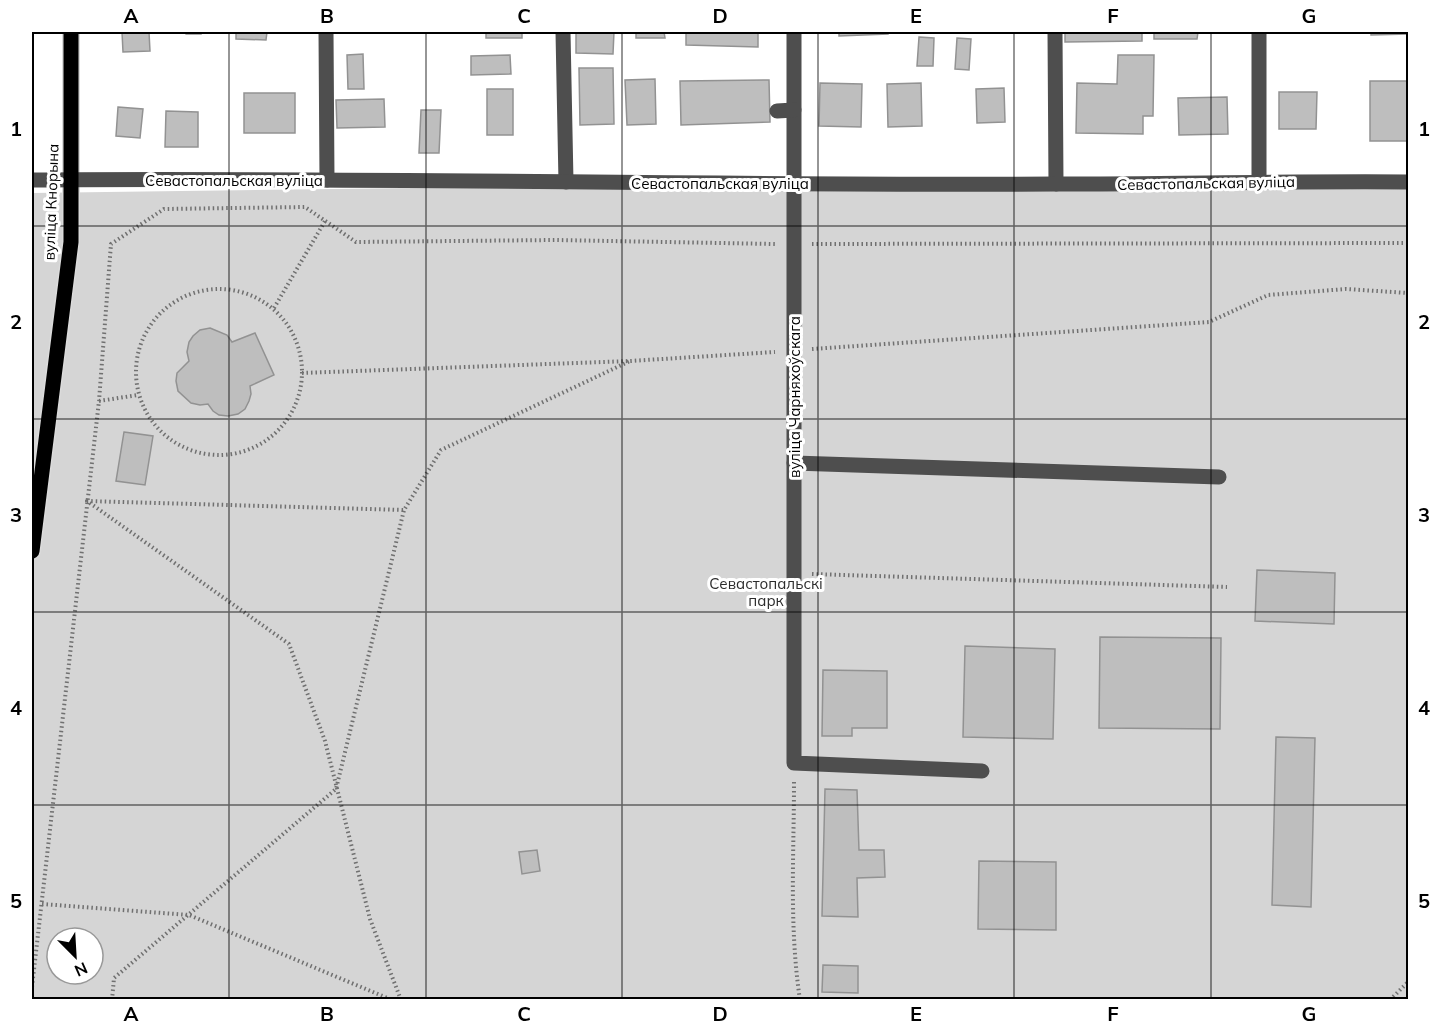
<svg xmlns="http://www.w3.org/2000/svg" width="1440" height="1031" viewBox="0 0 1440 1031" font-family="Mulish,sans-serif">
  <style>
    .green { fill: #d5d5d5; fill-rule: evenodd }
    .building { fill: #bebebe; stroke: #929292; stroke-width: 1.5 }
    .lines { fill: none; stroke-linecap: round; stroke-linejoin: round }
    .major-casing { stroke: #dbdbdb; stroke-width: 18 }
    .path { stroke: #707070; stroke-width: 4; stroke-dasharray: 1.5 3; stroke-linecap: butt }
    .minor { stroke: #4e4e4e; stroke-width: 15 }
    .major { stroke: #000; stroke-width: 15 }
    .grid { fill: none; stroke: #000; stroke-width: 1.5; stroke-opacity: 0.55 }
    .labels { text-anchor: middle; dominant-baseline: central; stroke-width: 6; stroke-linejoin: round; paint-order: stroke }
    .street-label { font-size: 15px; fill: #000; stroke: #fff }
    .park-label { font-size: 15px; fill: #2c2c2c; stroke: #fff }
    .neatline { fill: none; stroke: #000; stroke-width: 2 }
    .grid-label { font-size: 20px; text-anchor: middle; font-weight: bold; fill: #000 }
  </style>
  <rect width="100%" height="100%" fill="#fff"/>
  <path class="green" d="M1408,181V999H32V193L795,183ZM57,938H93V974H57Z"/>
  <g class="building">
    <path d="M122,32H149L150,51L123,52Z"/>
    <path d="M185,32H201V34H186Z"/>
    <path d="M236,32H267L266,40L236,39Z"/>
    <rect x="486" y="32" width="36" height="6"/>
    <path d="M576,32H614L613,54L576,53Z"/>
    <path d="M636,32H664L665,38H636Z"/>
    <path d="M686,32H758V47L686,45Z"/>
    <path d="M839,32H888V34L839,36Z"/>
    <path d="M1065,32H1142V41L1065,42Z"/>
    <path d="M1154,32H1198L1197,39H1154Z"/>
    <path d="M1371,32H1408V34L1371,35Z"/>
    <path d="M919,37L934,38L933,66H917Z"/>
    <path d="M957,38L971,39L969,70L955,69Z"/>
    <path d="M363,54L364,89H348L347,55Z"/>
    <path d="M510,55L511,74L471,75V56Z"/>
    <path d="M1118,55H1154L1153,116H1143V134L1076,133L1077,83L1117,84Z"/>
    <path d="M579,68H613L614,124L580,125Z"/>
    <path d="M655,79L656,124L627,125L625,80Z"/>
    <path d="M769,80L770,122L681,125L680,81Z"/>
    <rect x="1370" y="81" width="38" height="60"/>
    <path d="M820,83L862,84L861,127L819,126Z"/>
    <path d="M921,83L922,126L888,127L887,84Z"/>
    <path d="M1004,88L1005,122L977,123L976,89Z"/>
    <rect x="487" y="89" width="26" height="46"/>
    <path d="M1279,92H1317L1316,129H1279Z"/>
    <rect x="244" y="93" width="51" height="40"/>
    <path d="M1227,97L1228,134L1179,135L1178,98Z"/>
    <path d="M384,99L385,127L337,128L336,100Z"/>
    <path d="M118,107L143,109L140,138L116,136Z"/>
    <path d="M421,110H441L439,153H419Z"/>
    <path d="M166,111L198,112V147H165Z"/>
    <path d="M210,328L227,335L232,342L255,333L274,375L250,386L251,394L249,401L245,409L238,414L228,416L219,415L213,411L208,404L200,405L191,403L178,391L176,381L177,373L189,361L187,352L189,342L193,336L200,330Z"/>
    <path d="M124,432L153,436L145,485L116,481Z"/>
    <path d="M1257,570L1335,573L1334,624L1255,621Z"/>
    <path d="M1100,637L1221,638L1220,729L1099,728Z"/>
    <path d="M965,646L1055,649L1053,739L963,737Z"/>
    <path d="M823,670L887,671V728H852V736H822Z"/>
    <path d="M1276,737L1315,738L1311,907L1272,905Z"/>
    <path d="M825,789L857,790L859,850H884L885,877L857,878L858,917L822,916Z"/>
    <path d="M537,850L540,871L522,874L519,852Z"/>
    <path d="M979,861L1056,862V930L978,929Z"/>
    <path d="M823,965L858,966V993L822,992Z"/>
  </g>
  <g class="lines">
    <g class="major-casing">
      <path id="major" d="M32,551L71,242V32"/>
    </g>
    <g class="path">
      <path d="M812,244L1408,243"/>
      <circle cx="219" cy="372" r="83"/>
      <path d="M274,308L325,221"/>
      <path d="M812,349L1209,322L1268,295L1346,289L1408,293"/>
      <path d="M302,373L630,361L775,352"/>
      <path d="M99,401L138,395"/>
      <path d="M812,574L1227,587"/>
      <path d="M794,782C794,855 789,927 800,1000"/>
      <path d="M42,904L189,915L392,1000"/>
      <path d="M32,987L99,401L111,244L164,209L305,207L356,242L555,240L775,244"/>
      <path d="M112,1000L114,978L336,789L404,510"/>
      <path d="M401,1000L370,919L325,741L289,644L87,501L404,510L441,450L630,361"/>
      <path d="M1390,1000L1408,982"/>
    </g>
    <g class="minor">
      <path d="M326,32L327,180"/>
      <path d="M563,32L566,182"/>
      <path d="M794,32V763L982,771"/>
      <path d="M1055,32L1056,184"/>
      <path d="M777,111L794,110"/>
      <path d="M32,180C373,177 714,186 1056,184C1173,184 1291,181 1408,182"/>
      <path d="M1259,181V32"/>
      <path d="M794,463L1219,477"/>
    </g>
    <use href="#major" class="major"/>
  </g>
  <path class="grid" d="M229,32V1000M426,32V1000M622,32V1000M818,32V1000M1014,32V1000M1211,32V1000M32,226H1408M32,419H1408M32,612H1408M32,805H1408"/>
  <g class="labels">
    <g class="street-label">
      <text x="234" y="180">Севастопальская вуліца</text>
      <text x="720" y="183">Севастопальская вуліца</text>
      <text transform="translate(1206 183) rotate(-1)">Севастопальская вуліца</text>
      <text transform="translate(51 202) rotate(-88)">вуліца Кнорына</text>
      <text transform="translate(794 397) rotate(-90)">вуліца Чарняхоўскага</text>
    </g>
    <g class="park-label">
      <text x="766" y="583">Севастопальскі<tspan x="766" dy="17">парк</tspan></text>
    </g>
  </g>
  <rect width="1440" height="1031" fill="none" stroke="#ffffff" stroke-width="66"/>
  <g transform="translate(75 956) rotate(156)"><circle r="28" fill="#ffffff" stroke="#999999" stroke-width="1.5"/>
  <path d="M0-4.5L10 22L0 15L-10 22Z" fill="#000000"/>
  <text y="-9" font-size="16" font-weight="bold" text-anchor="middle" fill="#000000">N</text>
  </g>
  <rect x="33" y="33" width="1374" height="965" class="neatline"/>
  <g class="grid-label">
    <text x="131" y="23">A</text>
    <text x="327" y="23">B</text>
    <text x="524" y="23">C</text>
    <text x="720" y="23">D</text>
    <text x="916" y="23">E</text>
    <text x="1113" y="23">F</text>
    <text x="1309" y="23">G</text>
    <text x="16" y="136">1</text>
    <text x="1424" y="136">1</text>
    <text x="16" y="329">2</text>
    <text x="1424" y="329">2</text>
    <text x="16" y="522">3</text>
    <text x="1424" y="522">3</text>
    <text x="16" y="715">4</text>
    <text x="1424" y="715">4</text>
    <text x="16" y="908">5</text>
    <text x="1424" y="908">5</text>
    <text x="131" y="1021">A</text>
    <text x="327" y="1021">B</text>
    <text x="524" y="1021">C</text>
    <text x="720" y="1021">D</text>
    <text x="916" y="1021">E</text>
    <text x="1113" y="1021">F</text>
    <text x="1309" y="1021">G</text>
  </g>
</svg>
